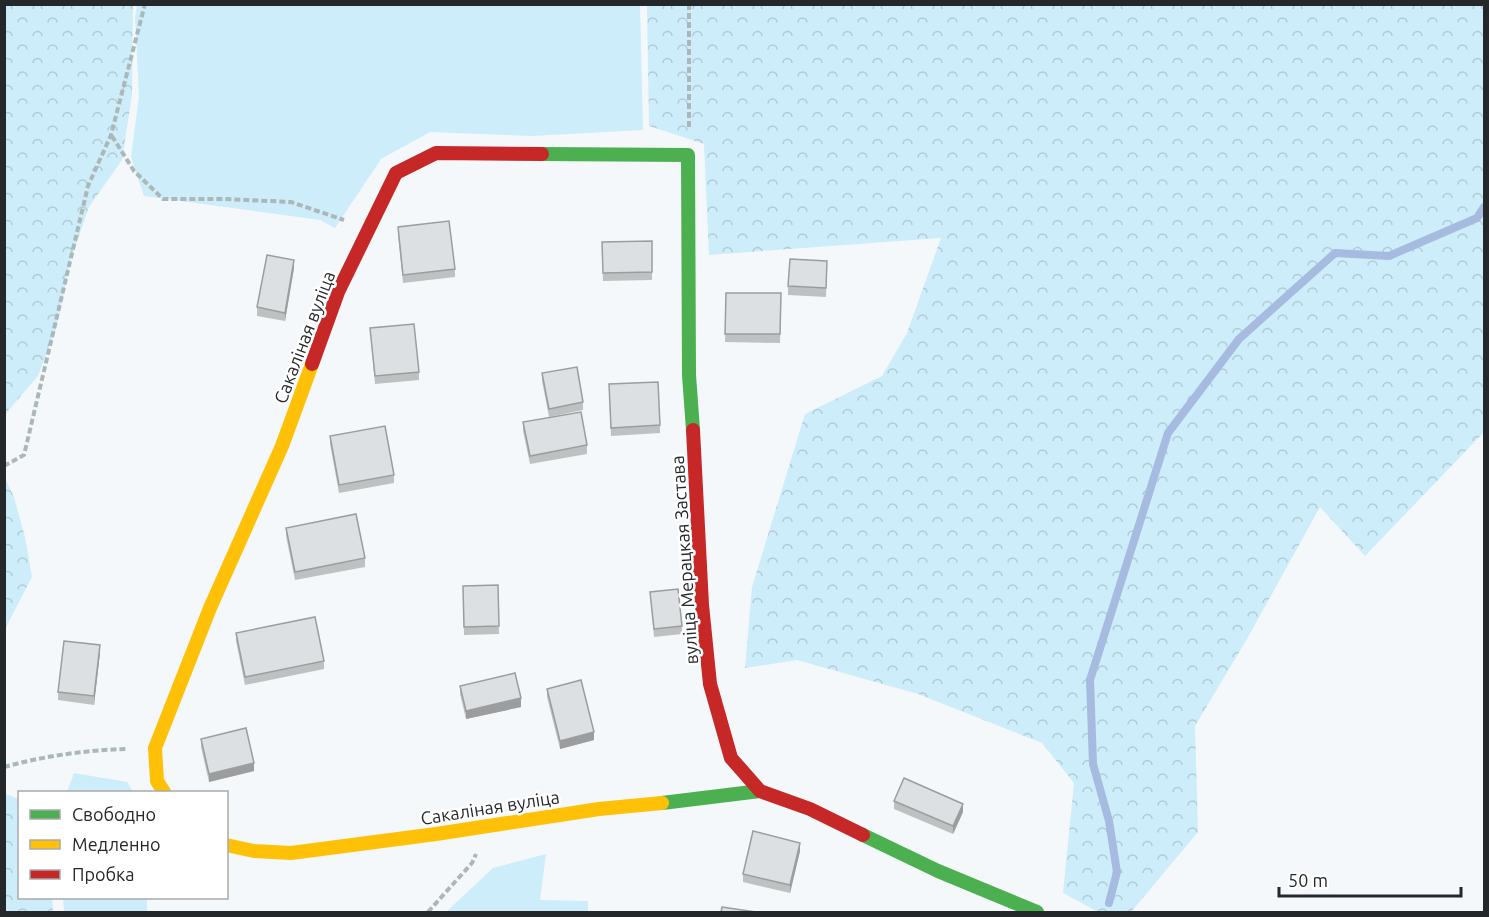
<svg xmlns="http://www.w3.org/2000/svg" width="1489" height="917" viewBox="0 0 1489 917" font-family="Ubuntu,sans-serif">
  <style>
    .green { fill: #cdedfa }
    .forest { fill: url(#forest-crowns) }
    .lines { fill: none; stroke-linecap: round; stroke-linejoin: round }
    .stream { stroke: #a6bbdf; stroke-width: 8 }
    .path { stroke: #acb7b9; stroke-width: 4; stroke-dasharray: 6 3; stroke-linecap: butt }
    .fast { stroke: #4caf50; stroke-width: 14 }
    .slow { stroke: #ffc107; stroke-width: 14 }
    .jam { stroke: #c62828; stroke-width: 14 }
    .wall { fill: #bec1c2 }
    .shaded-wall { fill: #9b9d9e }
    .building { fill: #dde0e2; stroke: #9b9d9e; stroke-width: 1.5 }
    .labels { text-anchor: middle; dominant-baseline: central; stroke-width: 5; stroke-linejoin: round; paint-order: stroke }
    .street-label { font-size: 18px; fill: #25282a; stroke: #fff }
  </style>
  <defs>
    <pattern id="forest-crowns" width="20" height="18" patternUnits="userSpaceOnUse" patternTransform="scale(1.5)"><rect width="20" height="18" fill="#cdedfa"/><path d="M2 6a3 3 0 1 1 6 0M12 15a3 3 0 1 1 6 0" fill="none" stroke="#b0cbd6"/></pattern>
  </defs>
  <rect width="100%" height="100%" fill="#f4f8fa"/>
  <g class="green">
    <path d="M137,5H640L643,130L532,136L430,132L381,159L335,228L320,220L144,196L131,157L139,96L135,17Z"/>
    <path d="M74,773L127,782L133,792H67Z"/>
    <path d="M546,854L540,900L588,901V912H446L493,868Z"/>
    <path d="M63,898H147V912H64Z"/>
  </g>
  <g class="forest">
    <path d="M5,4L133,5L132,95L122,160L89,207L71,259L56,329L38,376L7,412L5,419Z"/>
    <path d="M647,5H1484V432L1365,556L1320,507L1247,639L1195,726L1198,832L1131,912H1098L1063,893L1074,783L1042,743L918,694L797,660L745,668L752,587L805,414L882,376L907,333L941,238L709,255L704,144L649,126Z"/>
    <path d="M5,478L14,497L25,537L32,577L6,627L5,656Z"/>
    <path d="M5,794L19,799L20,898H52L53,912H5Z"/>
  </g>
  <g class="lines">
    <path class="stream" d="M1109,903L1117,872L1109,821L1093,764L1090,680L1168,433L1239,339L1335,253L1389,256L1477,218L1484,207"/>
    <g class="path">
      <path d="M689,4V130"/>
      <path d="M112,136L134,171L163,199H224L291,202L344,220"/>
      <path d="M4,466L24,455L88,186L111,135L145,4"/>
      <path d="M4,767C44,756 86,750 127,749"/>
      <path d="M428,912L472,863L476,854"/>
    </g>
    <g class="fast">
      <path d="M542,154L688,155L689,375L693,430"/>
      <path d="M662,803L760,791"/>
      <path d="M863,835L938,871L1037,912"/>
    </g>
    <g class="slow">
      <path d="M164,792L157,781L155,748L210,608L282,446L312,364"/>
      <path d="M226,845L254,851L291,853L436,834L599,809L662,803"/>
    </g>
    <g class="jam">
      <path d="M312,364L338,292L396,173L436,153L542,154"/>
      <path d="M693,430L702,605L710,684L731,758L760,791L810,809L863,835"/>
    </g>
  </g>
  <g class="wall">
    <path d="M398,227L455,269V277L403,283L398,235Z"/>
    <path d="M652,241V280L603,281L602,242Z"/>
    <path d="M827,261L826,297L788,295V286Z"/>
    <path d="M294,268L285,321L257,316V307Z"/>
    <path d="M726,293H781L780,343L725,342Z"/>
    <path d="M370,328L419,372V380L375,384Z"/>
    <path d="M542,373L583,402V410L549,417L542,381Z"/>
    <path d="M609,392L660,425V433L611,436Z"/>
    <path d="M523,422L587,445V454L530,464L523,431Z"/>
    <path d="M330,436L394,475V483L339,493L330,444Z"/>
    <path d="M286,528L365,558V567L295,580L286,536Z"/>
    <path d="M498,585L499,634L464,635L463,586Z"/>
    <path d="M650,592L682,626V634L654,637Z"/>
    <path d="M236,633L324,661V669L245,685L236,641Z"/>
    <path d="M100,653L94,705L58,700V692Z"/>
    <path d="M460,686L521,707L466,719L460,694Z"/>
    <path d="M547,689L594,740L560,749L547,697Z"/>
    <path d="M201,739L254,771L209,782L201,747Z"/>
    <path d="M894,801L963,812L953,834L894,809Z"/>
    <path d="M800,851L790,893L743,882V874Z"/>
  </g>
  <g class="shaded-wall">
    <path d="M294,260V268L285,321V313Z"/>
    <path d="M100,645V653L94,705V696Z"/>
    <path d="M521,698V707L466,719V711Z"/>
    <path d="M594,732V740L560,749V741Z"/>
    <path d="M254,763V771L209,782V774Z"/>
    <path d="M963,804V812L953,834V826Z"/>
    <path d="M800,843V851L790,893V885Z"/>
  </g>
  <g class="building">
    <path d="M449,221L455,269L403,275L398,227Z"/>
    <path d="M652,241V272L603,273L602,242Z"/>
    <path d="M267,255L294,260L285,313L257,307Z"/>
    <path d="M790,259L827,261L826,288L788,286Z"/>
    <path d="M726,293H781L780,334H725Z"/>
    <path d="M414,324L419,372L375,376L370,328Z"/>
    <path d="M577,367L583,402L549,409L542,373Z"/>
    <path d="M658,382L660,425L611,428L609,384Z"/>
    <path d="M581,412L587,445L530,456L523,422Z"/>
    <path d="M385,426L394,475L339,485L330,436Z"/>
    <path d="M356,514L365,558L295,572L286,528Z"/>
    <path d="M498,585L499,626L464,627L463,586Z"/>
    <path d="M678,589L682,626L654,629L650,592Z"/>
    <path d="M315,617L324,661L245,677L236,633Z"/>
    <path d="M64,641L100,645L94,696L58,692Z"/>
    <path d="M515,673L521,698L466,711L460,686Z"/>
    <path d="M581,680L594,732L560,741L547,689Z"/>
    <path d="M246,728L254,763L209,774L201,739Z"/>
    <path d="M904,778L963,804L953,826L894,801Z"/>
    <path d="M753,831L800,843L790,885L743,874Z"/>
    <path d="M722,907L756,912H721Z"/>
  </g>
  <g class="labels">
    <g class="street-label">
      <text transform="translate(304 337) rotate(-69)">Сакаліная вуліца</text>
      <text transform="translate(684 560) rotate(-94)">вуліца Мерацкая Застава</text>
      <text transform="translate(490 807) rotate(-9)">Сакаліная вуліца</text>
    </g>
  </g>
  <rect width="1489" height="917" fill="none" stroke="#25282a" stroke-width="12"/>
  <rect x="18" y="791" width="210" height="108" fill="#ffffff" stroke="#a8a9aa" stroke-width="1.5"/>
  <rect x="30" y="810" width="30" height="9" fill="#4caf50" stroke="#a8a9aa" stroke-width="1.5"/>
  <text x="72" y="821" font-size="18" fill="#25282a">Свободно</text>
  <rect x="30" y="840" width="30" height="9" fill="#ffc107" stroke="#a8a9aa" stroke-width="1.5"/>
  <text x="72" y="851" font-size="18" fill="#25282a">Медленно</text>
  <rect x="30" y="870" width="30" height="9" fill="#c62828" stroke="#a8a9aa" stroke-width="1.5"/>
  <text x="72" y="881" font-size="18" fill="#25282a">Пробка</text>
  <path d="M1279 887v9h182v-9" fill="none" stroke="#25282a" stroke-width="3"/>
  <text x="1288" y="887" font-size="18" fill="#25282a" stroke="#ffffff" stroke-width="4.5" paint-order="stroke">50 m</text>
</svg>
